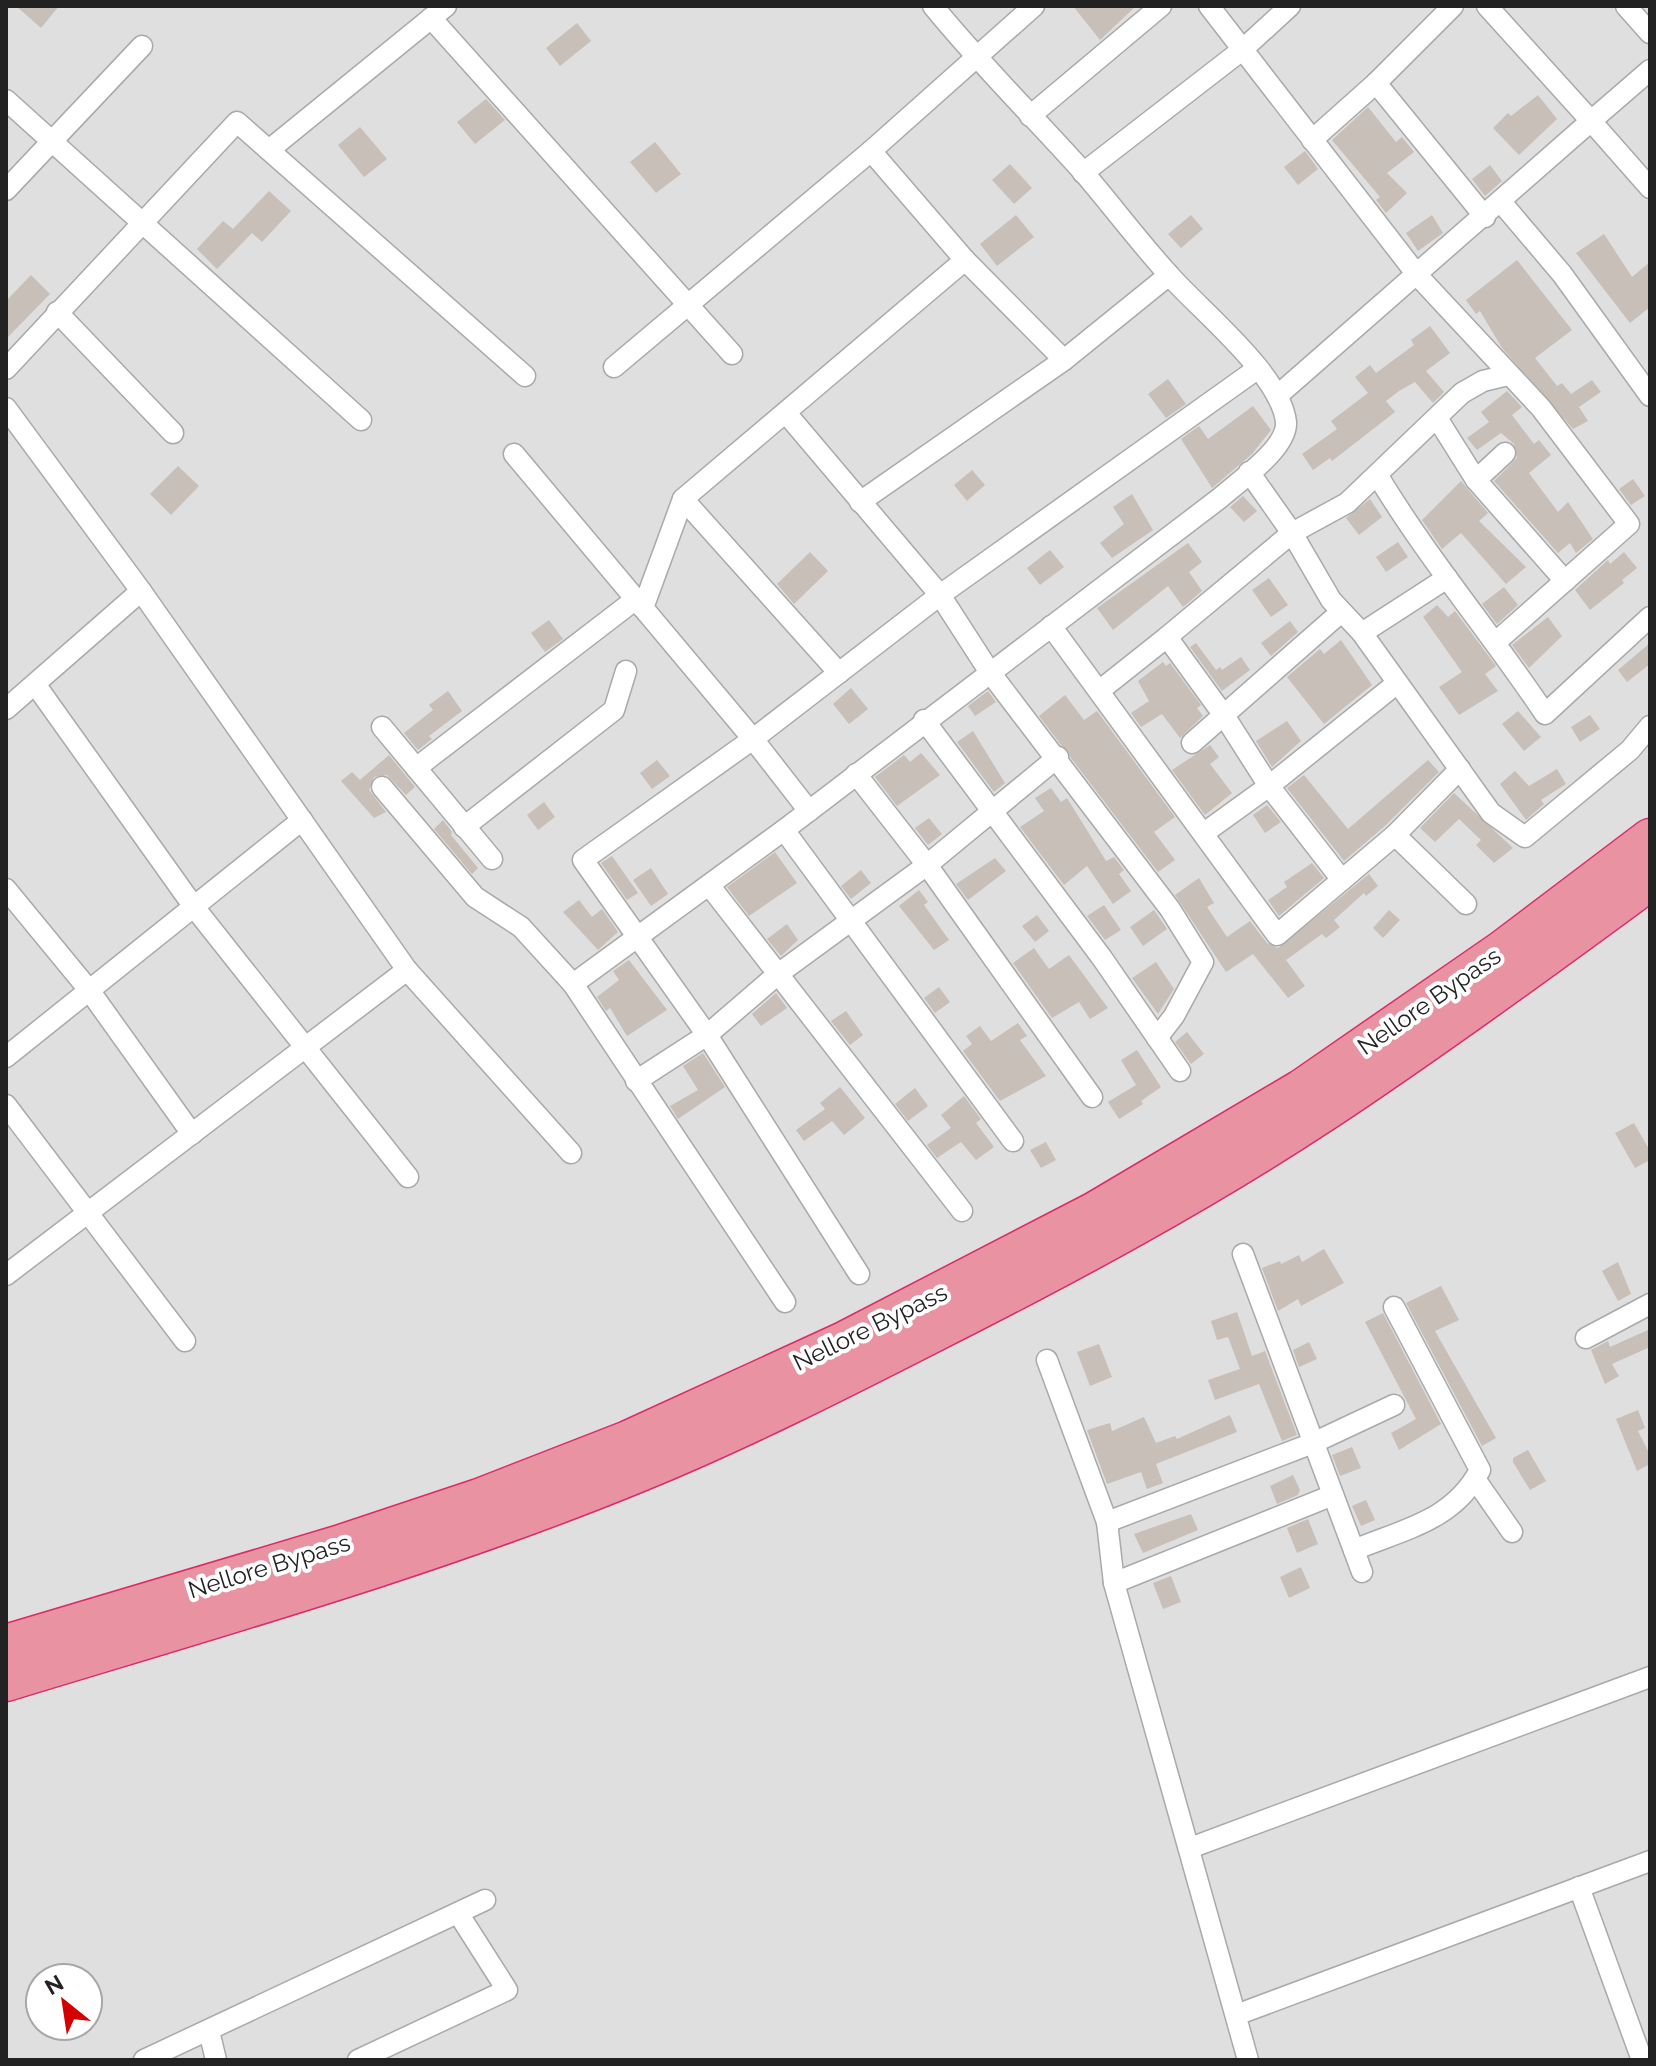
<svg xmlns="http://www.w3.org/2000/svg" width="1656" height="2066" viewBox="0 0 1656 2066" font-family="Raleway,sans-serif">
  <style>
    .residential { fill: #e0dfdf; fill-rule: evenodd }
    .building { fill: #c7bfb8 }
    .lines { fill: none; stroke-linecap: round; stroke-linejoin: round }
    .street-casing { stroke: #a9a9a9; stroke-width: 23 }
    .highway-casing { stroke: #dc2a67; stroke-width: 41 }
    .street { stroke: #fff; stroke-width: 20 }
    .highway { stroke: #e892a2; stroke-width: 38 }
    .labels { text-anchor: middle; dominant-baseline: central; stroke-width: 8; stroke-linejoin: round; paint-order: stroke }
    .street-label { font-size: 24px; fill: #222; stroke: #fff }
  </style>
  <rect width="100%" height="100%" fill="#f2efe9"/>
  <path class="residential" d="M6,6H1650V2060H6ZM40,1978H88V2026H40Z"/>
  <g class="building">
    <path d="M16,6H59L41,28Z"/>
    <path d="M1073,6H1136L1100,40Z"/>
    <path d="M577,23L591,41L560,66L546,48Z"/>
    <path d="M1538,95L1557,119L1519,155L1493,128L1508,113L1511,116Z"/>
    <path d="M486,99L505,120L475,144L457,122Z"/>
    <path d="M1368,107L1396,142L1402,137L1414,152L1387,173L1407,193L1386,213L1376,200L1380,197L1332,140Z"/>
    <path d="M360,127L387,159L364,177L338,145Z"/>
    <path d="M655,142L681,174L656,193L630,162Z"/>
    <path d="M1305,151L1318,169L1298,185L1284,167Z"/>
    <path d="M1010,164L1032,188L1014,204L992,180Z"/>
    <path d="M1490,165L1502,181L1485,196L1472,179Z"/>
    <path d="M269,191L291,211L262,242L252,233L217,269L197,249L223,221L233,229Z"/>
    <path d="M1016,215L1034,237L997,266L980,244Z"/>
    <path d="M1191,215L1203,229L1181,248L1168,234Z"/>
    <path d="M1432,215L1443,233L1418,251L1406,233Z"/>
    <path d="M1604,234L1632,277L1650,262V307L1630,323L1576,253Z"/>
    <path d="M1517,260L1572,330L1535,358L1557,386L1562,383L1571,394L1592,380L1601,392L1579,407L1588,421L1573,429L1502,348L1480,311L1476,314L1466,300Z"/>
    <path d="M31,275L50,294L6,339V301Z"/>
    <path d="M1430,326L1450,353L1426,371L1444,392L1433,403L1415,382L1399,391L1386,401L1395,412L1332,461L1330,458L1313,470L1302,454L1337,429L1331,421L1368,393L1355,377L1370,365L1376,373L1414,345L1411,340Z"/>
    <path d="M1168,379L1186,404L1166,418L1148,394Z"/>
    <path d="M1507,391L1522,407L1512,415L1534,444L1539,440L1551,455L1529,473L1558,512L1568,502L1593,539L1576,553L1570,543L1558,553L1494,481L1517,458L1514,444L1501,433L1477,450L1467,438L1489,422L1481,412Z"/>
    <path d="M1253,406L1271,430L1252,454L1212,488L1181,439L1199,426L1208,439Z"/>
    <path d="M178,466L199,486L171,515L150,494Z"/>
    <path d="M972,470L985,485L967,501L954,485Z"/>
    <path d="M1633,479L1645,496L1631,505L1619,489Z"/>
    <path d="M1461,481L1488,513L1479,521L1526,567L1506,584L1461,533L1442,549L1422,520Z"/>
    <path d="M1132,494L1153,530L1112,558L1100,543L1124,524L1113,507Z"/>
    <path d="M1243,496L1257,511L1244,522L1230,507Z"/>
    <path d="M1370,499L1382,517L1359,535L1346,518Z"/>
    <path d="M1398,542L1408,557L1386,572L1376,557Z"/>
    <path d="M1188,543L1202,562L1189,572L1202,591L1183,607L1168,586L1113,630L1097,608Z"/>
    <path d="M1050,550L1064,567L1040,585L1027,568Z"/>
    <path d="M810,552L828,571L794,604L777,584Z"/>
    <path d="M1624,552L1637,568L1622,580L1624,583L1590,610L1575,590L1608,560L1610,564Z"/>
    <path d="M1269,578L1288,605L1271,617L1252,590Z"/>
    <path d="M1504,587L1518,605L1497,624L1482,604Z"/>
    <path d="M1437,605L1448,617L1455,611L1496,666L1485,674L1498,691L1459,715L1439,687L1462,672L1423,617Z"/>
    <path d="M1548,617L1562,636L1529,668L1512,645Z"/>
    <path d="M549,620L563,639L545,652L531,633Z"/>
    <path d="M1290,621L1298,632L1271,656L1261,643Z"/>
    <path d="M1341,640L1372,685L1324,724L1287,677L1320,649L1324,654Z"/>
    <path d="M1196,643L1216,670L1220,667L1222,670L1241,657L1250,670L1222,691L1190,647Z"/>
    <path d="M1650,643V664L1627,682L1618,670Z"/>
    <path d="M1163,662L1166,666L1170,663L1201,705L1197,708L1203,716L1180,738L1162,714L1141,727L1131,713L1149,701L1138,681Z"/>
    <path d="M851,688L868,709L849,724L833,704Z"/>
    <path d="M448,691L462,711L429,736L432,739L418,750L404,733L433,710L429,705Z"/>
    <path d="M988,691L996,702L975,716L968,706Z"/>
    <path d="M1065,695L1084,720L1097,711L1175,817L1154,832L1175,860L1158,872L1039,716Z"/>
    <path d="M1518,711L1541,737L1524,751L1502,724Z"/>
    <path d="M1590,715L1600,729L1580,742L1571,727Z"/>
    <path d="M1287,721L1301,741L1272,767L1256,741Z"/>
    <path d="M973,731L1005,783L994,792L957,742Z"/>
    <path d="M1210,745L1219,757L1210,764L1232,793L1205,815L1172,770Z"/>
    <path d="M921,753L940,775L897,806L875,777L904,755L910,762Z"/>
    <path d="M389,755L415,787L406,795L387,775L374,777L369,790L386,812L374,818L341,781L352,772L360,780Z"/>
    <path d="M657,760L670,776L652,789L640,773Z"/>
    <path d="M1428,760L1439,772L1386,825L1344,861L1287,788L1304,775L1348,829Z"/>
    <path d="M1557,769L1566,784L1541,800L1544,804L1526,820L1500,784L1515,771L1529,786Z"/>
    <path d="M1051,788L1061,802L1067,798L1106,861L1114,857L1124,870L1119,874L1131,891L1113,904L1087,866L1064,885L1020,827L1044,811L1035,798Z"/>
    <path d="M1454,793L1513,848L1494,863L1476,845L1481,840L1459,819L1435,842L1420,828Z"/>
    <path d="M544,802L555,817L538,830L527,815Z"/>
    <path d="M1267,805L1281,822L1265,833L1253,815Z"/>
    <path d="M929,818L942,834L928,845L915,828Z"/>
    <path d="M443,820L452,832L451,835L478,868L472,874L434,829Z"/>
    <path d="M775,852L797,883L749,916L727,887Z"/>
    <path d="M612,856L638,893L627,900L601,863Z"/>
    <path d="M995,858L1006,871L968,900L956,884Z"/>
    <path d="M1312,863L1324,878L1279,916L1268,900L1287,887L1284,882Z"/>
    <path d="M651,868L668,894L651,906L633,880Z"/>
    <path d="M861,870L871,883L851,899L841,886Z"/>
    <path d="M1369,874L1378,886L1366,896L1364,893L1334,920L1340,927L1326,938L1322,934L1286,960L1305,986L1288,998L1253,954L1226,972L1175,895L1199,878L1214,903L1207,907L1227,937L1250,921L1267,943L1278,948Z"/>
    <path d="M919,890L928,902L924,905L949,940L934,950L899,906Z"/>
    <path d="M579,900L592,917L602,909L618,932L598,950L563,912Z"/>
    <path d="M1104,905L1121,930L1105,940L1087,916Z"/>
    <path d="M1154,910L1167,929L1143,946L1130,927Z"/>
    <path d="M1389,910L1400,920L1383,938L1373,928Z"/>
    <path d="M1037,915L1049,931L1035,942L1022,926Z"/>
    <path d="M787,924L798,940L781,956L767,939Z"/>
    <path d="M1034,948L1049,969L1069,955L1108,1008L1090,1019L1079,1002L1052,1018L1013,963Z"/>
    <path d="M629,960L667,1010L627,1036L610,1008L606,1011L597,997L619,980L613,971Z"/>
    <path d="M1156,962L1174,989L1158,1014L1132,978Z"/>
    <path d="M939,987L950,1002L935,1013L924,998Z"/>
    <path d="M776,993L787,1008L761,1026L752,1014Z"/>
    <path d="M846,1011L863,1035L850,1045L831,1021Z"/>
    <path d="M1018,1023L1027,1036L1020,1040L1046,1076L1000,1101L963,1051L972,1044L966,1036L980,1026L991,1041Z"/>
    <path d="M1187,1032L1204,1054L1191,1064L1175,1042Z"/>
    <path d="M1137,1050L1161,1087L1141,1101L1143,1104L1119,1119L1108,1102L1136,1085L1121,1060Z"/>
    <path d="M703,1053L725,1087L678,1119L670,1106L698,1090L683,1066Z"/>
    <path d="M840,1087L865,1118L844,1135L832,1121L804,1141L796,1130L825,1109L820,1103Z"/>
    <path d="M915,1088L928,1106L908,1121L895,1104Z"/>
    <path d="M964,1096L981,1119L976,1123L994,1147L976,1160L961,1142L937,1158L927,1145L951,1128L941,1115Z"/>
    <path d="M1634,1123L1650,1151V1160L1635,1168L1615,1133Z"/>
    <path d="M1046,1142L1056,1160L1041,1168L1030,1150Z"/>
    <path d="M1324,1249L1344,1283L1301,1306L1298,1299L1278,1311L1262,1268L1280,1261L1281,1264L1299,1255L1302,1262Z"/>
    <path d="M1618,1262L1631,1294L1618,1301L1602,1271Z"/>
    <path d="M1441,1286L1459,1320L1435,1331L1496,1438L1482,1446L1406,1303Z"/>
    <path d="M1237,1312L1252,1356L1265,1351L1297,1435L1282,1441L1259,1384L1215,1400L1208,1380L1240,1369L1228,1337L1217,1340L1211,1321Z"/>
    <path d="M1383,1313L1441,1424L1399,1450L1391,1433L1416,1419L1365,1322Z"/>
    <path d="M1650,1329V1347L1612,1364L1619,1376L1605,1384L1591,1350L1608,1341L1610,1347Z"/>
    <path d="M1309,1342L1317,1359L1299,1367L1293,1350Z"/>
    <path d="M1099,1344L1112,1377L1090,1386L1077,1352Z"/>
    <path d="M1638,1410L1645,1428L1638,1431L1650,1455V1464L1637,1471L1616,1419Z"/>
    <path d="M1230,1415L1237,1432L1156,1464L1163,1483L1147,1489L1141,1472L1107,1484L1087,1430L1110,1423L1112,1431L1144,1417L1156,1443L1175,1436L1177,1439Z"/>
    <path d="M1352,1447L1361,1468L1340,1476L1332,1455Z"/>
    <path d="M1528,1450L1546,1481L1530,1490L1513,1462V1458Z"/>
    <path d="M1293,1475L1300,1490L1298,1495L1277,1504L1270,1486Z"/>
    <path d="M1366,1500L1375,1520L1361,1526L1352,1506Z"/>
    <path d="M1191,1514L1198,1530L1143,1553L1134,1534Z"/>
    <path d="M1308,1519L1318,1544L1297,1553L1287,1528Z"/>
    <path d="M1301,1567L1310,1588L1289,1598L1280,1577Z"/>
    <path d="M1171,1576L1181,1602L1163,1609L1153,1583Z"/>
  </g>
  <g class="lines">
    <g class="street-casing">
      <g id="street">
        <path d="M1209,6L1418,276L1541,408L1629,524L1497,641"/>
        <path d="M1487,6L1591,121L1650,70"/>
        <path d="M1626,6L1650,33"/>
        <path d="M431,18L732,354"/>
        <path d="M1376,83L1485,217"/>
        <path d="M6,100L361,420"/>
        <path d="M1030,116L1161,6"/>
        <path d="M1312,140L1376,83L1453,6"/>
        <path d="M269,150L446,6"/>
        <path d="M871,151L965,260L1064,360"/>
        <path d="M1083,173L1242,50L1290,6"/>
        <path d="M6,190L142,46"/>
        <path d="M1501,202L1562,274L1650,396"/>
        <path d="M57,312L173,433"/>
        <path d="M614,367L871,151L1034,6"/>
        <path d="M6,369L237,122L525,376"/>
        <path d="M1277,396L1591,121L1650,188"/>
        <path d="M6,408L141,591"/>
        <path d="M786,413L940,595L989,671L1170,909L1203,962L1174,1016L1157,1038"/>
        <path d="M1437,418L1476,480L1565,581"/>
        <path d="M514,454L753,739L940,595L1257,369"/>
        <path d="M1249,472L1292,533L1331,600L1362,633L1491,813L1525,837L1630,750L1650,726"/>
        <path d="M1378,476C1428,559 1491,633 1545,714L1650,617"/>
        <path d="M1476,480L1505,453"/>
        <path d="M683,499L839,673"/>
        <path d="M860,502L1064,360L1169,275"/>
        <path d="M643,608L683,499L965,260"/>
        <path d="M1051,626L1277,935L1395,835L1460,769"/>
        <path d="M1362,633L1447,578"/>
        <path d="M1167,637L1292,533L1347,503L1462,393L1483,381L1508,375"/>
        <path d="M35,684L194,907L408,1177"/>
        <path d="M1099,691L1167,637L1225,717L1269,786L1342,880"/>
        <path d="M6,709L141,591L407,970L571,1153"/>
        <path d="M924,720L1102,958L1180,1071"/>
        <path d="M382,727L492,859"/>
        <path d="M1192,743L1341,612"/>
        <path d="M416,768L636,599"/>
        <path d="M856,774L927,865L1092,1097"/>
        <path d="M382,787L475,897L521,927L573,984L785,1302"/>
        <path d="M809,811L753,739L583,860L707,1035L859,1274"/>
        <path d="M464,827L614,710L626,671"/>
        <path d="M784,830L1013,1141"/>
        <path d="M1204,833L1269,786L1396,684"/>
        <path d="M1395,835L1466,904"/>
        <path d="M709,885L962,1211"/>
        <path d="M6,889L89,990L192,1134"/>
        <path d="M573,984L784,830L1220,498C1238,482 1288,448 1286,422C1281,375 1201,311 1170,276C1140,243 1113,207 1084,173C1034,117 980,64 933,6"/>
        <path d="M6,1057L302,820"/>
        <path d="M636,1081L707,1035L778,974L927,865L1058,757"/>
        <path d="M6,1105L185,1341"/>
        <path d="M1243,1254L1362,1572"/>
        <path d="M6,1275L407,970"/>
        <path d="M1586,1338L1650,1304"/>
        <path d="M1047,1360L1107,1522L1114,1583L1248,2060"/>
        <path d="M1475,1479L1512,1532"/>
        <path d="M1107,1522L1313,1443L1394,1405"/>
        <path d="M1354,1550C1404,1529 1453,1521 1480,1470L1394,1307"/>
        <path d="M1114,1583L1333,1495"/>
        <path d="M1190,1848L1650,1677"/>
        <path d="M1579,1887L1642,2060"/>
        <path d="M1236,2015L1650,1861"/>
        <path d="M209,2031L216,2060"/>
        <path d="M144,2060L485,1900"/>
        <path d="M358,2060L507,1990L458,1913"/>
      </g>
    </g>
    <g class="highway-casing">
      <g id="highway">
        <path d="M6,1644L338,1545L479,1498L628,1440L842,1342L1095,1211L1301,1089L1502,950L1650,838"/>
        <path d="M6,1682C219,1617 433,1557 638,1473C738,1432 835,1383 931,1334C1066,1266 1200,1194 1326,1111C1436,1038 1543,960 1650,881"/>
      </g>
    </g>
    <use href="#street" class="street"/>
    <use href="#highway" class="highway"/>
  </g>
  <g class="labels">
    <g class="street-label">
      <text transform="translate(1429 1001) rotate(-35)">Nellore Bypass</text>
      <text transform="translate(870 1327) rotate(-26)">Nellore Bypass</text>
      <text transform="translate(269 1566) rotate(-17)">Nellore Bypass</text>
    </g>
  </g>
  <rect width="1656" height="2066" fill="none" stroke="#222222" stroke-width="16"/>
  <g transform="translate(64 2002) rotate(330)"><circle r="38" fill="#ffffff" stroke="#a7a7a7" stroke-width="2"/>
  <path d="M0-6L14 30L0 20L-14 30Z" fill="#d40000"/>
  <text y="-12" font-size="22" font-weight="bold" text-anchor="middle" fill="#222222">N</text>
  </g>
</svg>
